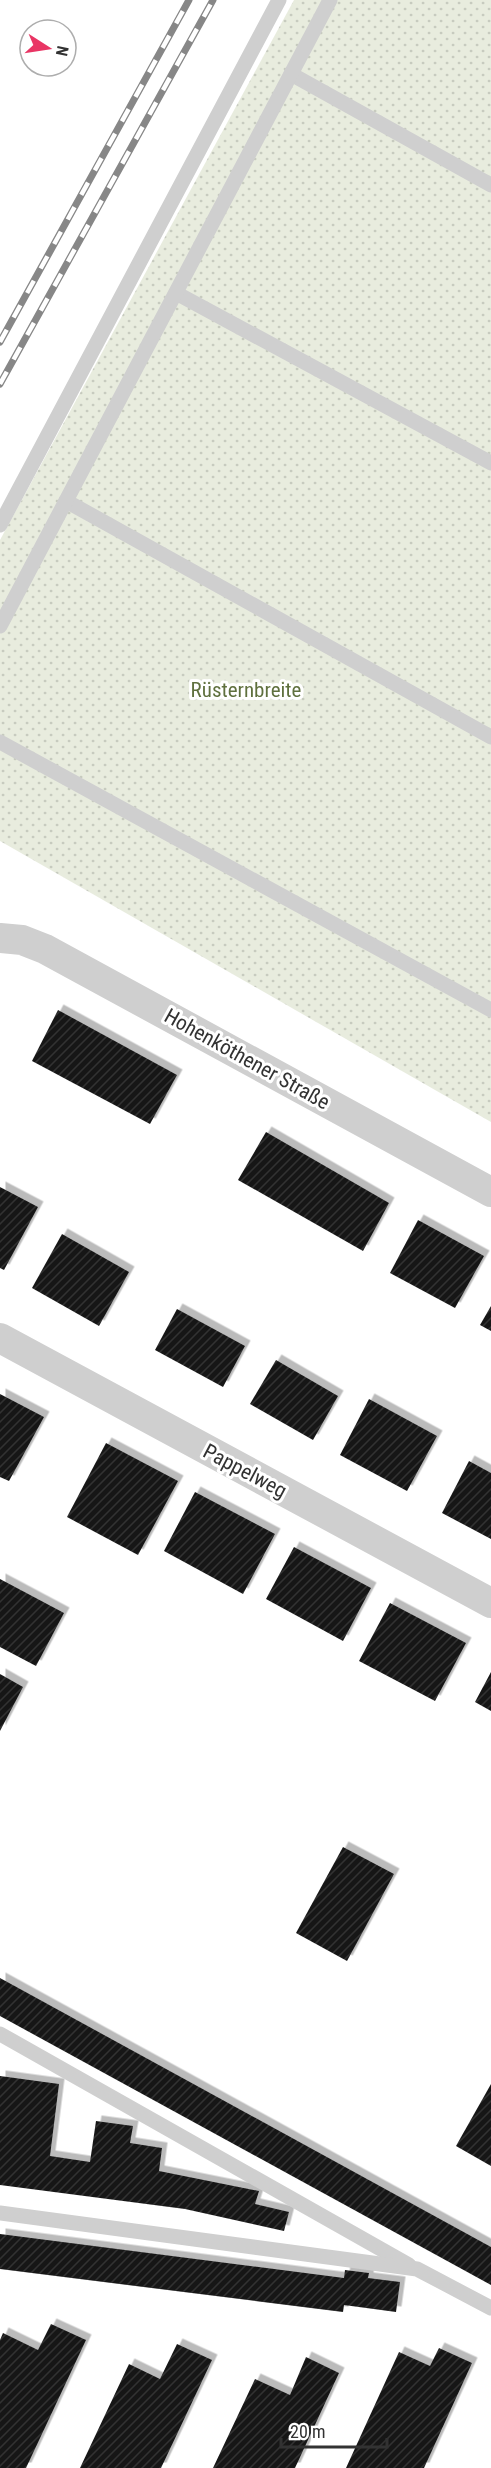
<svg xmlns="http://www.w3.org/2000/svg" width="491" height="2468" viewBox="0 0 491 2468" font-family="'Roboto Condensed',sans-serif">
  <style>
    .garden { fill: url(#garden-dots) }
    .building { fill: url(#building-hatch); filter: url(#shadow) }
    .lines { fill: none; stroke-linecap: round; stroke-linejoin: round }
    .service { stroke: #cfcfcf; stroke-width: 15 }
    .minor { stroke: #cfcfcf; stroke-width: 30 }
    .rail-casing { stroke: #878787; stroke-width: 7 }
    .rail { stroke: #fff; stroke-width: 4.5; stroke-dasharray: 14; stroke-linecap: butt }
    .labels { text-anchor: middle; dominant-baseline: central; stroke-width: 6; stroke-linejoin: round; paint-order: stroke }
    .park-label { font-size: 21px; fill: #5f703e; stroke: #fff }
    .street-label { font-size: 21px; fill: #323232; stroke: #fff }
  </style>
  <defs>
    <pattern id="garden-dots" width="8" height="8" patternUnits="userSpaceOnUse" patternTransform="scale(1.5)"><rect width="8" height="8" fill="#e8ecde"/><path d="M2 2h.1M6 6h.1" fill="none" stroke="#c7cbbf" stroke-width="1.8" stroke-linecap="round"/></pattern>
    <pattern id="building-hatch" width="6" height="6" patternUnits="userSpaceOnUse" patternTransform="scale(1.5)"><rect width="6" height="6" fill="#191919"/><path d="M-1 1l2-2M0 6l6-6M5 7l2-2" fill="none" stroke="#323232"/></pattern>
    <filter id="shadow"><feDropShadow dx="5.5" dy="-5.5" stdDeviation="0" flood-color="#0004"/></filter>
  </defs>
  <rect width="100%" height="100%" fill="#fff"/>
  <path class="garden" d="M294,0H491V1122L0,841V540Z"/>
  <g class="building">
    <path d="M58,1010L177,1075L150,1124L32,1061Z"/>
    <path d="M266,1132L389,1203L363,1251L238,1180Z"/>
    <path d="M0,1187L38,1207L4,1270L0,1268Z"/>
    <path d="M418,1220L484,1256L455,1308L390,1273Z"/>
    <path d="M62,1234L129,1272L99,1326L32,1288Z"/>
    <path d="M491,1306V1331L480,1325Z"/>
    <path d="M177,1309L245,1346L223,1387L155,1350Z"/>
    <path d="M276,1360L338,1396L313,1440L250,1404Z"/>
    <path d="M0,1394L44,1417L9,1481L0,1477Z"/>
    <path d="M369,1399L437,1436L407,1491L340,1455Z"/>
    <path d="M106,1443L178,1481L138,1555L67,1517Z"/>
    <path d="M469,1461L491,1473V1539L442,1513Z"/>
    <path d="M195,1492L275,1534L243,1594L164,1551Z"/>
    <path d="M294,1547L371,1588L343,1641L266,1599Z"/>
    <path d="M0,1579L64,1613L36,1666L0,1647Z"/>
    <path d="M390,1603L466,1643L435,1701L359,1661Z"/>
    <path d="M491,1672V1711L475,1702Z"/>
    <path d="M0,1674L23,1687L0,1731Z"/>
    <path d="M343,1847L394,1874L347,1961L296,1933Z"/>
    <path d="M0,1978L491,2247V2285L0,2016Z"/>
    <path d="M0,2076L59,2084L50,2156L90,2162L96,2121L133,2126L130,2143L162,2148L159,2171L259,2191L255,2204L289,2212L284,2231L185,2209L0,2185Z"/>
    <path d="M491,2084V2166L456,2146Z"/>
    <path d="M0,2234L344,2278L345,2270L369,2273L368,2278L400,2282L396,2312L344,2305L343,2312L0,2269Z"/>
    <path d="M51,2324L86,2340L26,2468H0V2340L3,2333L38,2350Z"/>
    <path d="M177,2344L212,2360L161,2468H80L129,2364L160,2379Z"/>
    <path d="M439,2348L472,2363L424,2468H346L399,2352L430,2366Z"/>
    <path d="M306,2357L339,2373L295,2468H213L255,2379L290,2395Z"/>
  </g>
  <g class="lines">
    <g class="service">
      <path d="M291,74L491,185"/>
      <path d="M176,293L491,463"/>
      <path d="M66,501L491,737"/>
      <path d="M0,525L279,0"/>
      <path d="M0,626L330,0"/>
      <path d="M0,742L491,1010"/>
      <path d="M0,2034L409,2265"/>
      <path d="M0,2213L417,2269L491,2308"/>
    </g>
    <g class="minor">
      <path d="M0,938L22,940L45,949L491,1192"/>
      <path d="M0,1338L491,1603"/>
    </g>
    <g class="rail-casing">
      <g id="rail">
        <path d="M0,342L189,0"/>
        <path d="M0,384L213,0"/>
      </g>
    </g>
    <use href="#rail" class="rail"/>
  </g>
  <g class="labels">
    <g class="park-label">
      <text x="246" y="690">Rüsternbreite</text>
    </g>
    <g class="street-label">
      <text transform="translate(247 1059) rotate(29)">Hohenköthener Straße</text>
      <text transform="translate(245 1471) rotate(28)">Pappelweg</text>
    </g>
  </g>
  <g transform="translate(48 48) rotate(102)"><circle r="28" fill="#ffffff" stroke="#adadad" stroke-width="1.5"/>
  <path d="M0-4.5L10 22L0 15L-10 22Z" fill="#e93564"/>
  <text y="-9" font-size="16" font-weight="bold" text-anchor="middle" fill="#323232">N</text>
  </g>
  <path d="M281 2438v9h106v-9" fill="none" stroke="#323232" stroke-width="3"/>
  <text x="290" y="2438" font-size="18" fill="#323232" stroke="#ffffff" stroke-width="4.5" paint-order="stroke">20 m</text>
</svg>
